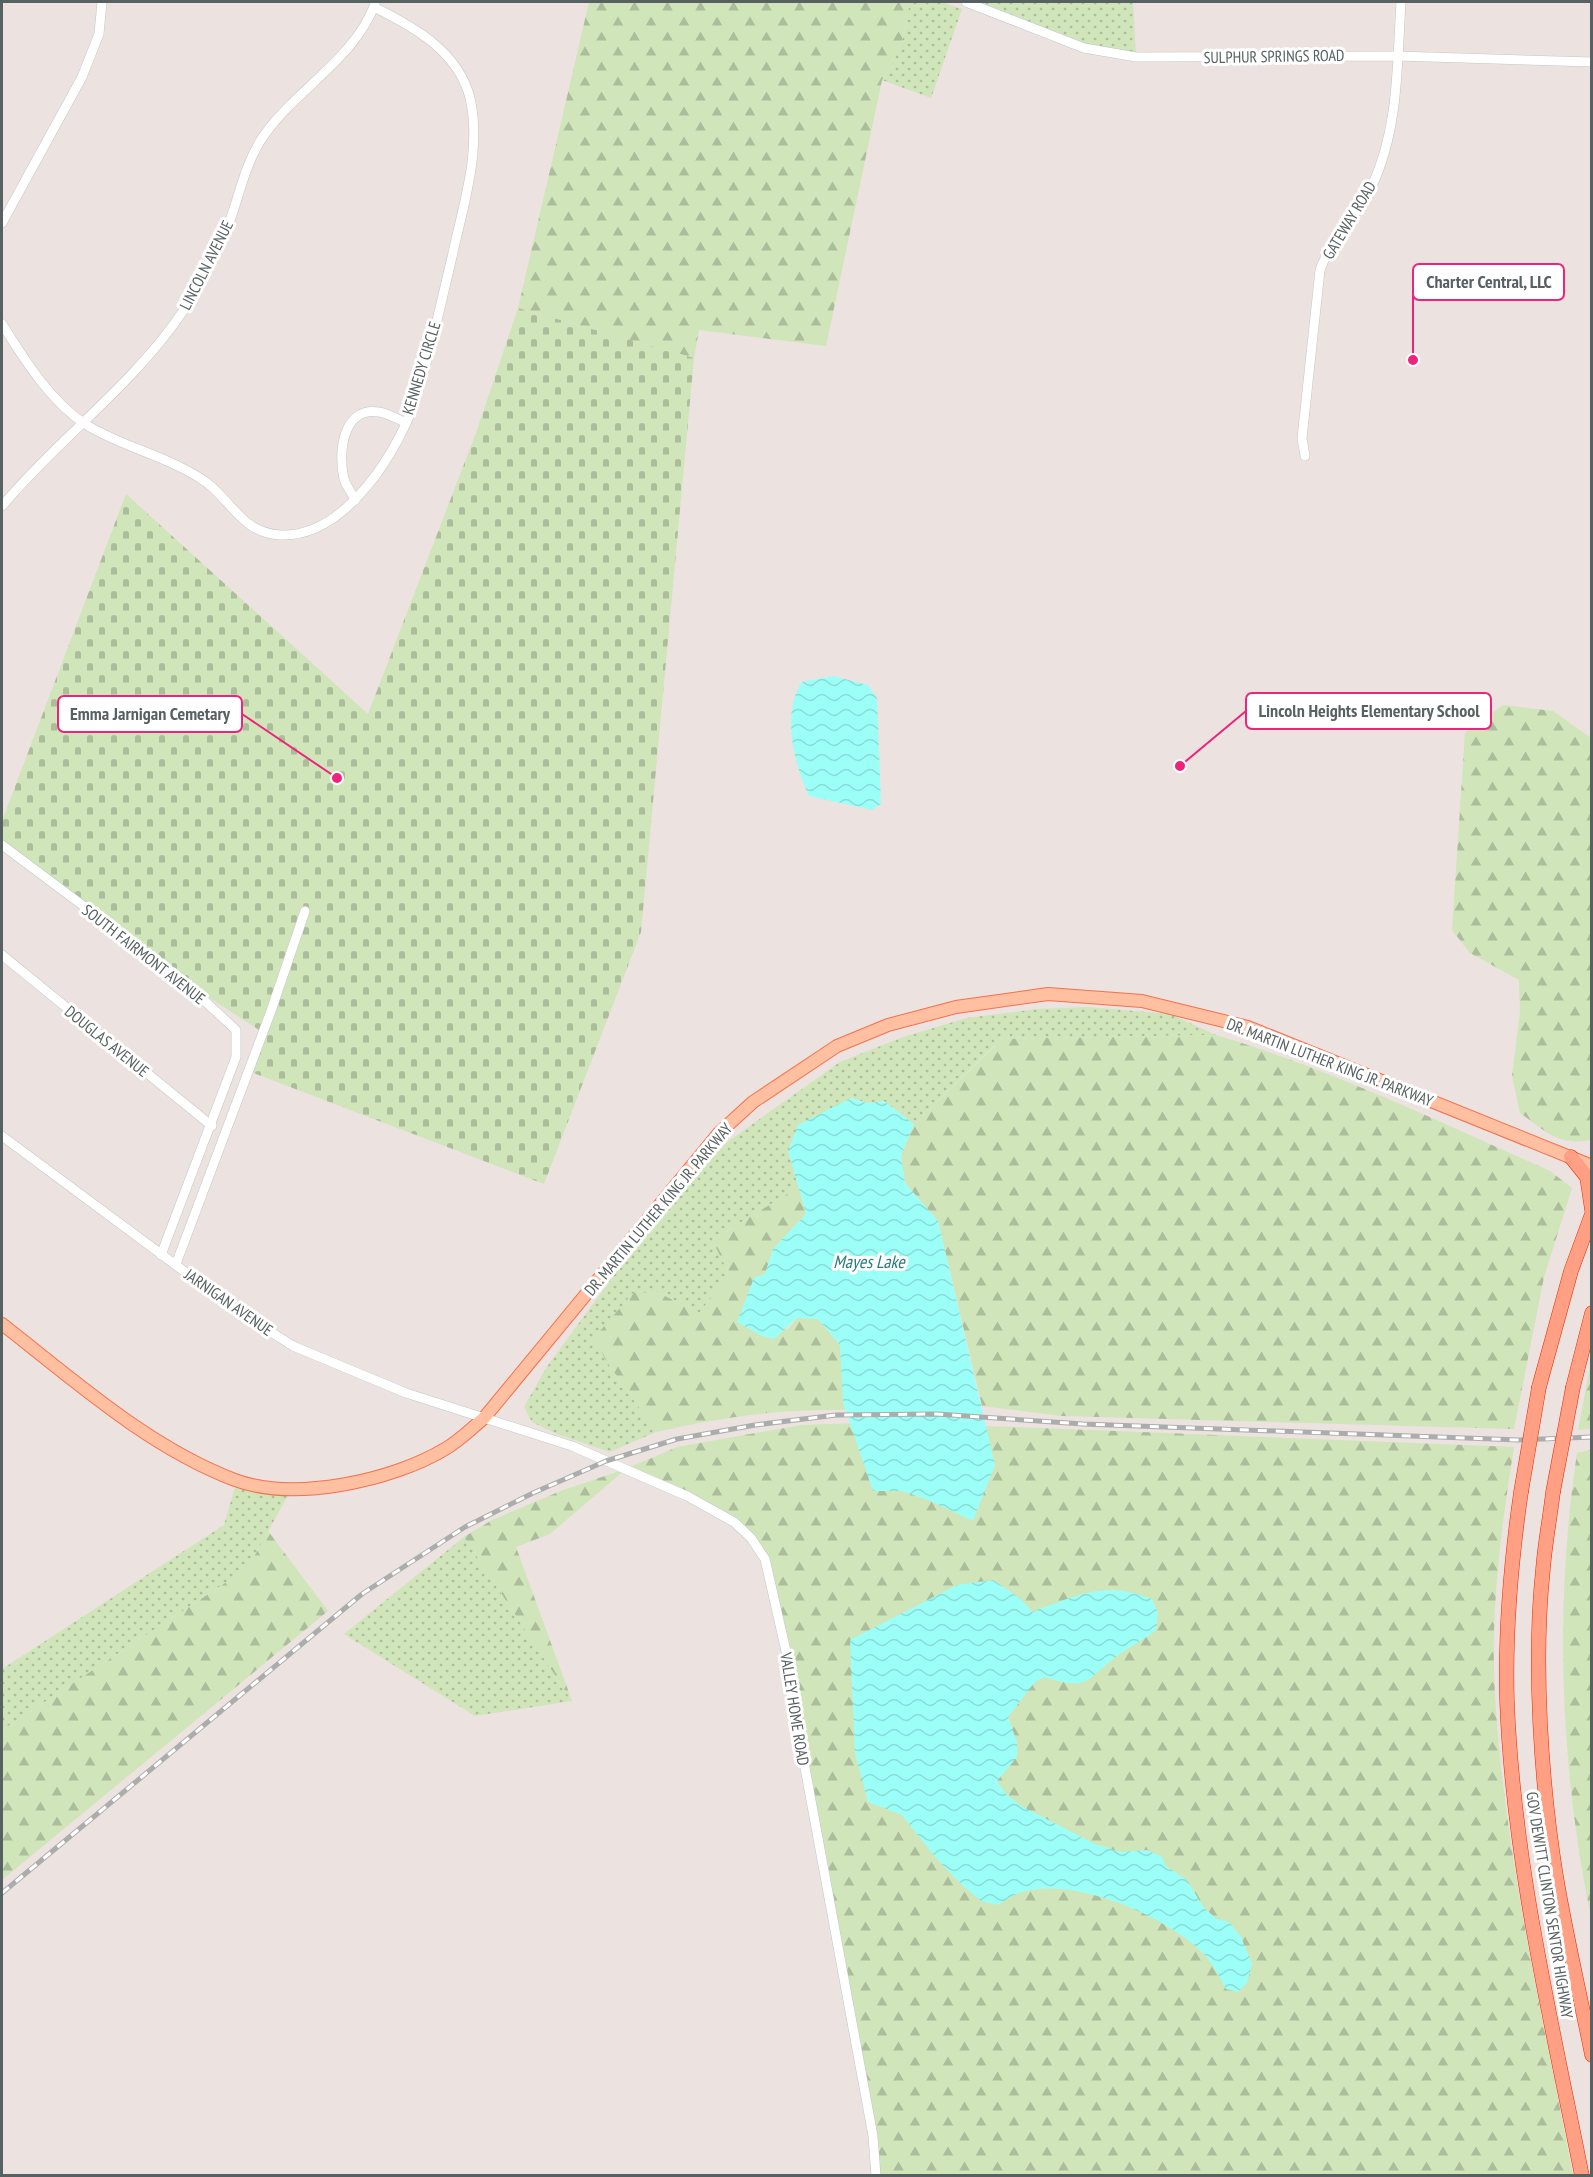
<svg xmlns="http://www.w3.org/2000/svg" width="1593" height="2177" viewBox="0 0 1593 2177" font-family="'PT Sans Narrow',sans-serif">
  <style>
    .grass { fill: url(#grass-dots) }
    .forest { fill: url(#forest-firs) }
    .cemetery { fill: url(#cemetery-stones) }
    .water { fill: url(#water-waves) }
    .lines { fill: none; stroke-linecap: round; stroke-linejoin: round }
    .minor-casing { stroke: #c1c8c9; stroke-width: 10 }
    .major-casing { stroke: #f5704e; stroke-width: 14 }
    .highway-casing { stroke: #eb2800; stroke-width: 15 }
    .minor { stroke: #fff; stroke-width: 9 }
    .major { stroke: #ffbfa1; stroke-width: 12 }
    .highway { stroke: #ff9f83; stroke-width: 14 }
    .rail-casing { stroke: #abadad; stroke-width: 5 }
    .rail { stroke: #fff; stroke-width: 3; stroke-dasharray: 9; stroke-linecap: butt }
    .highway-bridge-casing { stroke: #eb2800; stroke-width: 15; stroke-linecap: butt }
    .highway-bridge { stroke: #ff9f83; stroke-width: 14 }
    .labels { text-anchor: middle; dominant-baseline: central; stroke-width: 6; stroke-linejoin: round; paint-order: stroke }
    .street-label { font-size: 16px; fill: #586161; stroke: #fff }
    .water-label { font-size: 18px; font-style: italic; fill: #2b7d7d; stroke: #fff }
    .leader { fill: none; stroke: #ee237c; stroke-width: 2 }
    .callout-dot { fill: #ee237c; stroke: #fff; stroke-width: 2 }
    .callout { fill: #fff; stroke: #ee237c; stroke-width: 2 }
    .callout-label { font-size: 18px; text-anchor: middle; font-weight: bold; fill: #586161 }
  </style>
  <defs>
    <pattern id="grass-dots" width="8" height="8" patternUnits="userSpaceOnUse" patternTransform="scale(1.5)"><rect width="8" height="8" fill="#d0e5ba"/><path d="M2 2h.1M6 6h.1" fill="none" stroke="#acbd9b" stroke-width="1.8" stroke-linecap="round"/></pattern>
    <pattern id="forest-firs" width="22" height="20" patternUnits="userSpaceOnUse" patternTransform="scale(1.5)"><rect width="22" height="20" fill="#d0e5ba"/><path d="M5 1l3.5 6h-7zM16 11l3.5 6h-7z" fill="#acbd9b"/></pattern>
    <pattern id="cemetery-stones" width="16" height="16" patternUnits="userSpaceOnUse" patternTransform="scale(1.5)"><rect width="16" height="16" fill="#d0e5ba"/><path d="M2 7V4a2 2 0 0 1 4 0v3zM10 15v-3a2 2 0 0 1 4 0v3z" fill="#acbd9b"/></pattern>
    <pattern id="water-waves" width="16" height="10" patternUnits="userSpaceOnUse" patternTransform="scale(1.5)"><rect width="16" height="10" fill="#9cfff7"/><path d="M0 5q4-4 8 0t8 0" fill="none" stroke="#88ddd6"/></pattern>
  </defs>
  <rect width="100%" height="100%" fill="#ece2df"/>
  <g class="grass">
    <path d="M909,2H942L962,9L931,98L882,80C899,54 907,33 909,2Z"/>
    <path d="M966,2H1133L1136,57L1107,54Z"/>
    <path d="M1087,1007L1170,1014L1216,1035L995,1039V1045L914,1124L884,1101L868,1103L851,1098L788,1151L799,1187L712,1240L730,1275L699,1313L657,1292L594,1338L605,1359L656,1432L610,1452L557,1434L532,1422L524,1407L546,1368L673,1195L726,1143L785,1101L840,1062L903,1037L967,1018L1038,1009Z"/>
    <path d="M237,1480L292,1488L248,1568L2,1730V1669L224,1525Z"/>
    <path d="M464,1537L572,1701L475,1716L344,1634Z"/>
  </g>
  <g class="forest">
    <path d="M589,2H909C907,33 899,54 882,80L826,346L699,330L694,358L518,308Z"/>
    <path d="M1503,705L1553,711L1591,738V1140C1557,1146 1547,1132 1520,1113L1512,1076L1520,1012L1519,980L1470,953L1452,930L1465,733Z"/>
    <path d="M1216,1035C1331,1069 1440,1122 1550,1171L1572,1188L1544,1277L1514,1429L1062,1416L982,1406L938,1221L905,1183L901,1155L914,1124L995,1046L994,1039Z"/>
    <path d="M799,1187L806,1214L773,1249L765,1274L787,1330L797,1318L818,1319L840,1345L845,1410C777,1409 722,1417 656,1432L605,1359L594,1338L633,1293L657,1292L699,1313L730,1275L712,1240Z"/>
    <path d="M1591,1361V1429L1578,1430L1591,1362Z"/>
    <path d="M889,1422L1514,1447C1501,1528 1490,1613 1495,1696C1505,1858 1543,2016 1573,2175H876L873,2136L765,1559L734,1522L626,1469L550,1534L516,1547L572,1701L464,1537L492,1520L563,1490L626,1469L677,1447L801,1425Z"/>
    <path d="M1591,1450H1592L1591,1918C1560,1766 1554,1606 1577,1453Z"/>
    <path d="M268,1531L328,1611L2,1880V1730L248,1568Z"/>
  </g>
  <path class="cemetery" d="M518,308L694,358L641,932L544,1184L248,1071L262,1032L181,979L2,845V821L126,494L368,714L476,433Z"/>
  <g class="water">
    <path d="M833,676L868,685L877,698L881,804L872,810L809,796C794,764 781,713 802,682Z"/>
    <path d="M851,1098L868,1103L884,1101L914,1124L901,1155L905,1183L938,1221L995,1465L973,1521L928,1500L902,1491H873L843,1403L840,1345L818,1319L797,1318L774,1339L762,1336L737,1322L754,1278L765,1274L773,1249L806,1214L788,1151L798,1125Z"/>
    <path d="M993,1580L1021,1599L1032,1612C1077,1596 1103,1580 1152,1599L1158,1613L1156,1630C1144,1640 1130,1646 1117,1656C1084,1681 1090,1691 1044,1677L1034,1683L1008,1717L1017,1742V1757L997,1781L1006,1794L1021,1806L1095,1844L1121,1852L1147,1850L1162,1857L1166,1866L1187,1880L1204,1908L1217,1919L1229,1922L1241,1937L1252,1964L1247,1983L1238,1992L1226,1989C1220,1978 1213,1964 1204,1954C1167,1916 1074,1876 1022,1892C1014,1894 1005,1901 998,1905L981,1901L961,1884L936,1858L902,1815L868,1802L855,1753L850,1640L957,1585Z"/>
  </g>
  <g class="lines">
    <g class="minor-casing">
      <g id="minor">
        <path d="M966,2L1084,48L1136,57L1397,56L1592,62"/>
        <path d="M2,223L82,77L99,34L102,2"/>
        <path d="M2,324C24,359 50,401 85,424C115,443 151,452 182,468C192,473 204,480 212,487C234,507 246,533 280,535C346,538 400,449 417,395C431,350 441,303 452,257C463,206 482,150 470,98C458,51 414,27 374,7"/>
        <path d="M1305,456L1302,438L1320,270C1331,239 1356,217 1371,188C1399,130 1397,64 1401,2"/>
        <path d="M355,500C352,493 346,486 344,479C338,454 342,406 379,412C387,413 397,419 405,422"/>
        <path d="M2,506C58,439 131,387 181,314C197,291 211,265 223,239C238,205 243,164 265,134C299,87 354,59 375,4"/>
        <path d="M2,845L181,979L236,1030V1057L161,1255"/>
        <path d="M2,955L212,1126"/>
        <path d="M2,1136L235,1309L293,1346L406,1393L572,1446L687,1496L734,1522L751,1538L765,1559L788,1660L791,1692L873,2136L876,2176"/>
        <path d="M176,1264L271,1011L305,911"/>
      </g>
    </g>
    <g class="major-casing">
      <path id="major" d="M2,1324C74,1380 148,1447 235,1480C294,1502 392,1481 445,1449C459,1441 472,1428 484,1418L719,1133L753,1102L837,1046L888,1025L956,1007L1048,994L1142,1001L1248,1027L1592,1166"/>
    </g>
    <g class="highway-casing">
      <g id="highway">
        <path d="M1571,1157L1587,1177L1592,1210"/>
        <path d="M1539,1387L1571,1271L1592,1214"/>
        <path d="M1573,1387L1592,1313"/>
        <path d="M1521,1492C1511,1561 1505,1631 1507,1701C1513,1861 1551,2019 1582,2176"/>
        <path d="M1553,1492C1550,1518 1545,1543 1543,1569C1533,1663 1541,1783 1556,1876C1566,1936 1580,1995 1592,2055"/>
      </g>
    </g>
    <use href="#minor" class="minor"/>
    <use href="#major" class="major"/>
    <use href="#highway" class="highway"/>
    <g class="rail-casing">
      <path id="rail" d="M2,1893L362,1594L465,1527L533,1493L606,1461L677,1439L755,1425L836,1415L937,1414L1083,1424L1519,1440L1592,1437"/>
    </g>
    <use href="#rail" class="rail"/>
    <g class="highway-bridge-casing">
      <g id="highway-bridge">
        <path d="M1521,1492L1539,1387"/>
        <path d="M1553,1492L1573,1387"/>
      </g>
    </g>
    <use href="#highway-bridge" class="highway-bridge"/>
  </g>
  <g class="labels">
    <g class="street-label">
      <text transform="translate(1274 56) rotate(-1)">SULPHUR SPRINGS ROAD</text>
      <text transform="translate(1349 220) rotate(-59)">GATEWAY ROAD</text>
      <text transform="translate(206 265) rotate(-63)">LINCOLN AVENUE</text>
      <text transform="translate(421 368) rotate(-73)">KENNEDY CIRCLE</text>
      <text transform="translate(144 954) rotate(38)">SOUTH FAIRMONT AVENUE</text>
      <text transform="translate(107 1041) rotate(39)">DOUGLAS AVENUE</text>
      <text transform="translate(1330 1062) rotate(21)">DR. MARTIN LUTHER KING JR. PARKWAY</text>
      <text transform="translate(658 1209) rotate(-50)">DR. MARTIN LUTHER KING JR. PARKWAY</text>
      <text transform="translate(229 1302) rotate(35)">JARNIGAN AVENUE</text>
      <text transform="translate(795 1709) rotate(81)">VALLEY HOME ROAD</text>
      <text transform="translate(1550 1905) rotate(81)">GOV DEWITT CLINTON SENTOR HIGHWAY</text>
    </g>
    <g class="water-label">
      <text x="869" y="1261">Mayes Lake</text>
    </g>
  </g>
  <path class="leader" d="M1413 360L1413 282M1180 766L1246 711M337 778L242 714"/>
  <g class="callout-dot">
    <circle cx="1413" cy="360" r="6"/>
    <circle cx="1180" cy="766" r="6"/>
    <circle cx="337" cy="778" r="6"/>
  </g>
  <g class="callout">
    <rect x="1413" y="264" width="151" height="36" rx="6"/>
    <rect x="1246" y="693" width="245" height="36" rx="6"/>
    <rect x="58" y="696" width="184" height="36" rx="6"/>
  </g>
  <g class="callout-label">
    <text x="1489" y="288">Charter Central, LLC</text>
    <text x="1369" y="717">Lincoln Heights Elementary School</text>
    <text x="150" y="720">Emma Jarnigan Cemetary</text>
  </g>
  <rect width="1593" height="2177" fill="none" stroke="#586161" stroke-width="6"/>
</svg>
